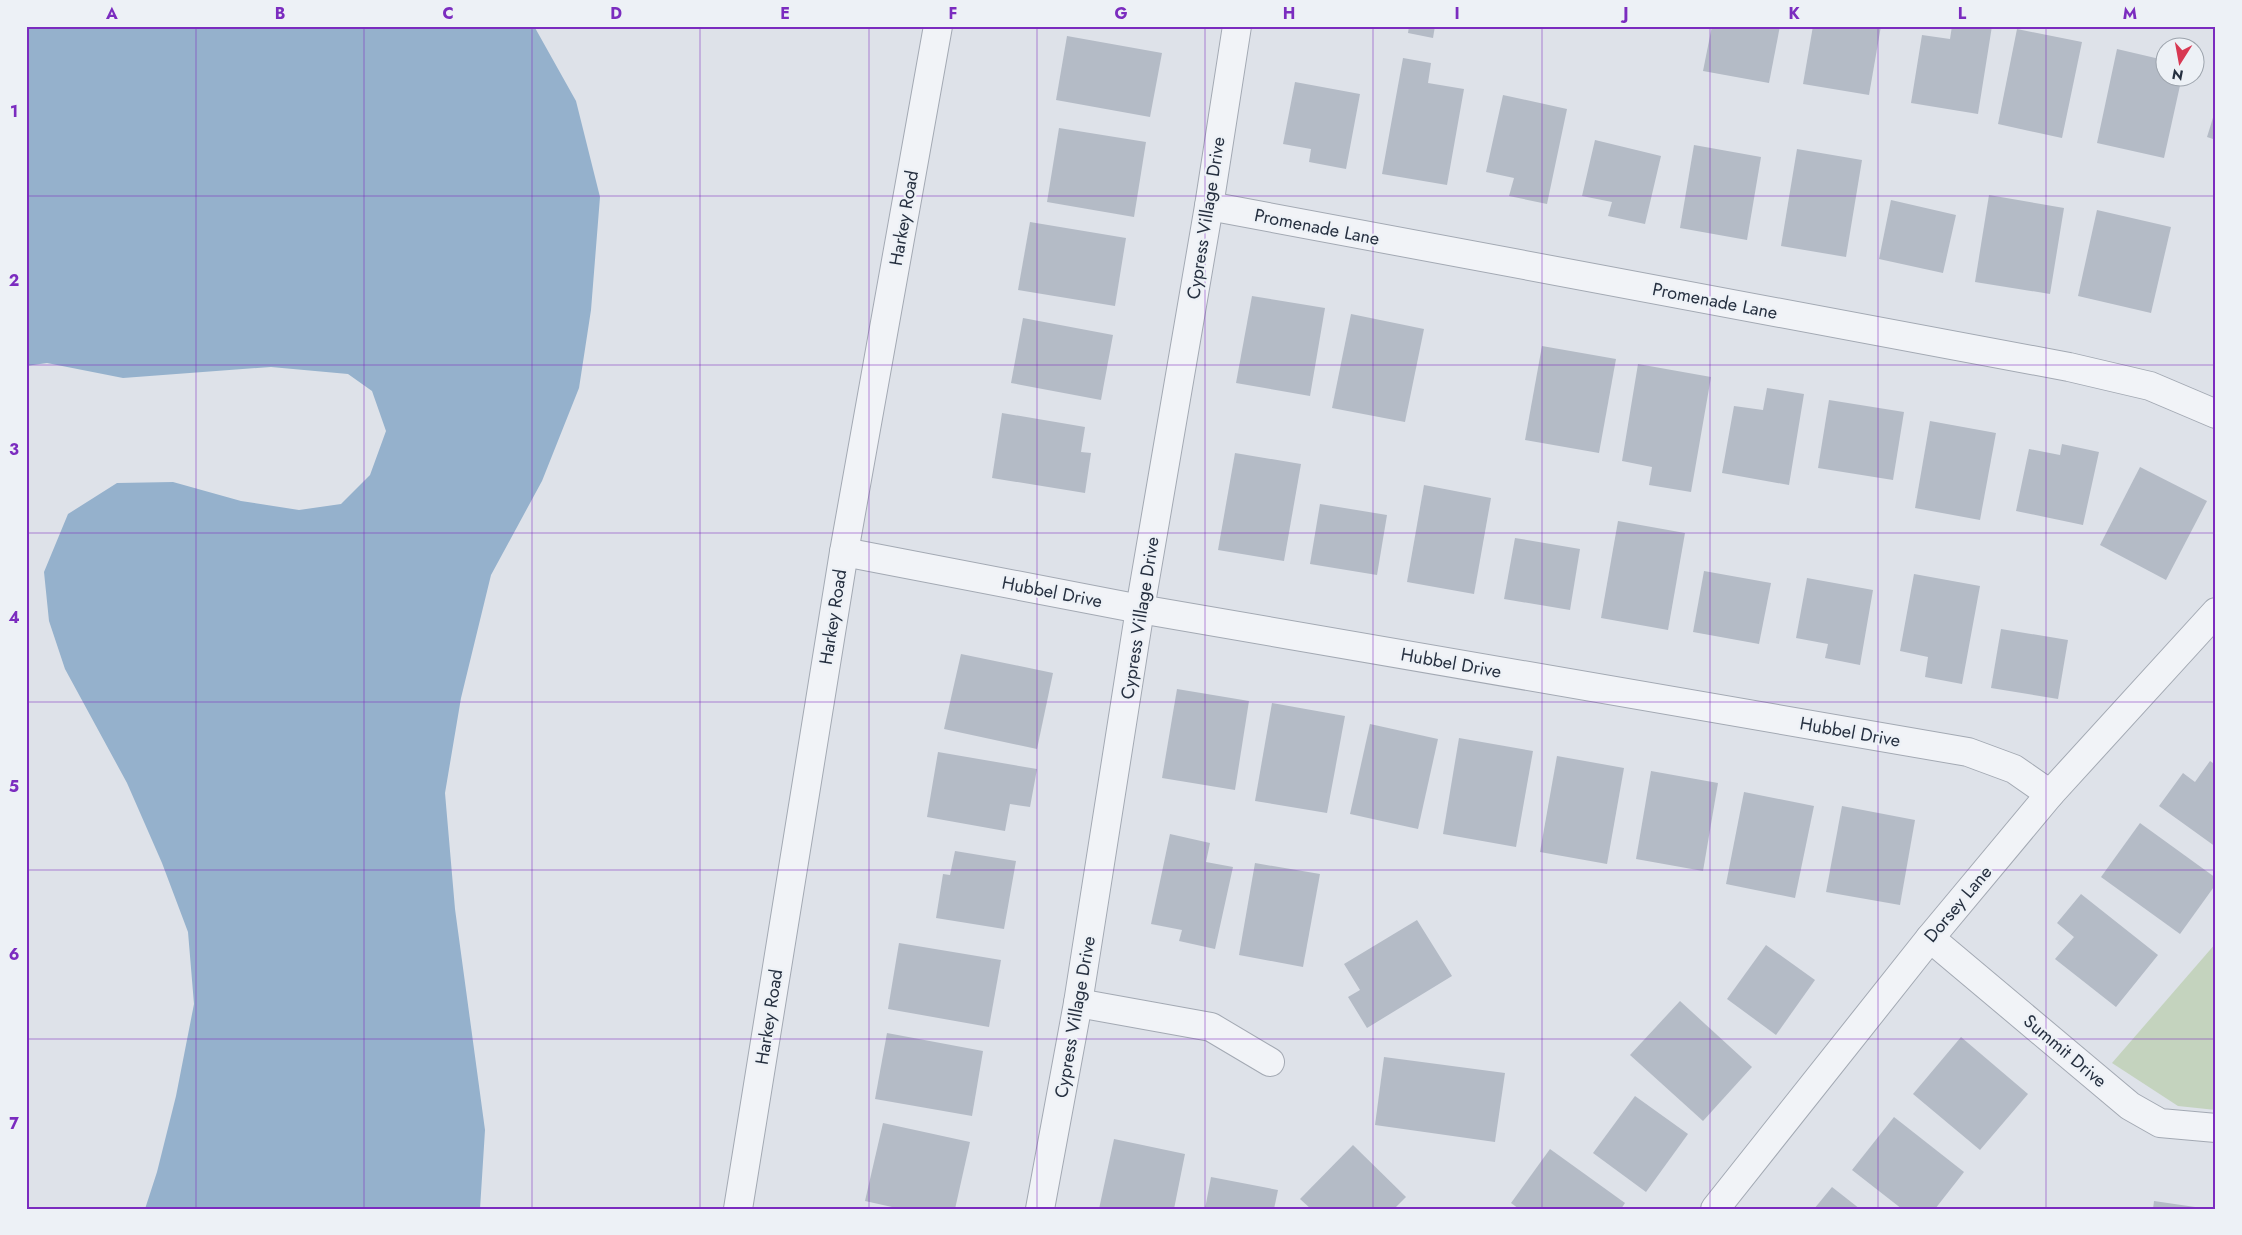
<svg xmlns="http://www.w3.org/2000/svg" width="2242" height="1235" viewBox="0 0 2242 1235" font-family="Jost,sans-serif">
  <style>
    .green { fill: #c4d3be }
    .water { fill: #95b1cc }
    .building { fill: #b4bbc6 }
    .lines { fill: none; stroke-linecap: round; stroke-linejoin: round }
    .minor-casing { stroke: #a3a9b3; stroke-width: 30 }
    .minor { stroke: #f1f3f7; stroke-width: 28 }
    .grid { fill: none; stroke: #7b2cbf; stroke-width: 1; stroke-opacity: 0.55 }
    .labels { text-anchor: middle; dominant-baseline: central; stroke-width: 4.5; stroke-linejoin: round; paint-order: stroke }
    .street-label { font-size: 18px; fill: #263040; stroke: #edf1f6 }
    .neatline { fill: none; stroke: #7b2cbf; stroke-width: 2 }
    .grid-label { font-size: 16px; text-anchor: middle; font-weight: bold; fill: #7b2cbf }
  </style>
  <rect width="100%" height="100%" fill="#dee2e9"/>
  <path class="green" d="M2216,943V1110L2178,1106L2112,1063Z"/>
  <path class="water" d="M26,26H534L576,101L600,197L591,310L579,388L542,481L491,575L461,698L445,793L455,909L485,1130L480,1209H145L157,1172L176,1096L194,1004L188,932L162,863L127,783L65,669L49,621L44,572L68,514L117,483L173,482L241,501L299,510L341,504L370,475L386,431L372,391L348,374L271,367L123,378L47,363L26,366Z"/>
  <g class="building">
    <path d="M1409,26H1435L1433,38L1408,33Z"/>
    <path d="M1712,26H1780L1769,83L1703,71Z"/>
    <path d="M1813,26H1881L1869,95L1803,84Z"/>
    <path d="M1952,26H1992L1978,114L1911,103L1922,35L1950,39Z"/>
    <path d="M2017,29L2082,42L2062,138L1998,124Z"/>
    <path d="M1067,36L1162,53L1150,117L1056,100Z"/>
    <path d="M2117,49L2164,60L2162,77L2181,81L2164,158L2097,143Z"/>
    <path d="M1403,58L1431,63L1428,83L1464,89L1447,185L1382,174Z"/>
    <path d="M1295,82L1360,94L1346,169L1309,162L1311,149L1283,144Z"/>
    <path d="M1503,95L1567,109L1547,204L1509,196L1514,178L1486,172Z"/>
    <path d="M2216,108V140L2207,137Z"/>
    <path d="M1059,128L1146,142L1134,217L1047,202Z"/>
    <path d="M1595,140L1661,156L1645,224L1608,216L1612,202L1582,196Z"/>
    <path d="M1694,145L1761,157L1747,240L1680,228Z"/>
    <path d="M1797,149L1862,160L1846,257L1781,246Z"/>
    <path d="M1989,195L2064,208L2050,294L1975,282Z"/>
    <path d="M1891,200L1956,215L1943,273L1879,259Z"/>
    <path d="M2097,210L2171,227L2151,313L2078,296Z"/>
    <path d="M1030,222L1126,238L1115,306L1018,290Z"/>
    <path d="M1252,296L1325,308L1310,396L1236,383Z"/>
    <path d="M1351,314L1424,329L1405,422L1332,408Z"/>
    <path d="M1023,318L1113,335L1101,400L1011,383Z"/>
    <path d="M1542,346L1616,359L1599,453L1525,440Z"/>
    <path d="M1638,364L1711,377L1691,492L1649,485L1652,467L1622,461Z"/>
    <path d="M1767,388L1804,394L1789,485L1722,473L1734,406L1763,410Z"/>
    <path d="M1829,400L1904,412L1893,480L1818,468Z"/>
    <path d="M1002,413L1085,427L1081,452L1091,453L1085,493L992,478Z"/>
    <path d="M1930,421L1996,433L1980,520L1915,508Z"/>
    <path d="M2062,444L2099,452L2083,525L2016,511L2029,449L2060,455Z"/>
    <path d="M1235,453L1301,464L1284,561L1218,550Z"/>
    <path d="M2140,467L2207,501L2166,580L2100,545Z"/>
    <path d="M1424,485L1491,498L1474,594L1407,582Z"/>
    <path d="M1320,504L1387,515L1377,575L1310,564Z"/>
    <path d="M1618,521L1685,533L1668,630L1601,618Z"/>
    <path d="M1515,538L1580,549L1570,610L1504,599Z"/>
    <path d="M1704,571L1771,583L1759,644L1693,632Z"/>
    <path d="M1914,574L1980,586L1962,684L1925,677L1928,657L1900,651Z"/>
    <path d="M1807,578L1873,590L1860,665L1825,658L1828,644L1796,638Z"/>
    <path d="M2001,629L2068,640L2058,699L1991,688Z"/>
    <path d="M961,654L1053,673L1037,749L944,729Z"/>
    <path d="M1177,689L1249,701L1235,790L1162,778Z"/>
    <path d="M1272,703L1345,716L1327,813L1255,801Z"/>
    <path d="M1370,724L1438,739L1418,829L1350,814Z"/>
    <path d="M1459,738L1533,751L1516,847L1443,834Z"/>
    <path d="M938,752L1037,769L1030,807L1010,804L1005,831L927,817Z"/>
    <path d="M1557,756L1624,768L1607,864L1540,852Z"/>
    <path d="M2210,761L2216,765V847L2159,806L2183,773L2195,782Z"/>
    <path d="M1651,771L1718,783L1703,871L1636,859Z"/>
    <path d="M1744,792L1814,806L1795,898L1726,884Z"/>
    <path d="M1842,806L1915,820L1900,905L1826,892Z"/>
    <path d="M2140,823L2216,878V884L2180,934L2101,877Z"/>
    <path d="M1170,834L1210,843L1206,862L1233,867L1215,949L1179,941L1182,930L1151,924Z"/>
    <path d="M955,851L1016,861L1004,929L936,918L943,874L950,875Z"/>
    <path d="M1255,863L1320,874L1303,967L1239,955Z"/>
    <path d="M2081,894L2158,955L2116,1007L2055,959L2074,937L2057,923Z"/>
    <path d="M1417,920L1452,976L1367,1028L1348,997L1360,990L1344,964Z"/>
    <path d="M899,943L1001,960L989,1027L888,1009Z"/>
    <path d="M1766,945L1815,980L1776,1035L1727,999Z"/>
    <path d="M1680,1001L1752,1067L1703,1121L1630,1055Z"/>
    <path d="M887,1033L983,1051L972,1116L875,1099Z"/>
    <path d="M1961,1037L2028,1094L1980,1150L1913,1094Z"/>
    <path d="M1384,1057L1505,1073L1495,1142L1375,1125Z"/>
    <path d="M1635,1096L1688,1134L1646,1192L1593,1153Z"/>
    <path d="M1894,1117L1964,1172L1935,1209H1902L1852,1170Z"/>
    <path d="M883,1123L970,1142L955,1209H901L865,1201Z"/>
    <path d="M1114,1139L1185,1154L1174,1209H1099Z"/>
    <path d="M1353,1145L1406,1197L1394,1209H1311L1300,1199Z"/>
    <path d="M1550,1149L1625,1203L1621,1209H1519L1511,1203Z"/>
    <path d="M1211,1177L1278,1190L1274,1209H1205Z"/>
    <path d="M1832,1187L1860,1209H1814Z"/>
    <path d="M2154,1201L2202,1208L2201,1209H2153Z"/>
  </g>
  <g class="lines">
    <g class="minor-casing">
      <g id="minor">
        <path d="M1209,206L2069,367L2150,386L2216,414"/>
        <path d="M844,552L1140,609L1968,752L2014,769L2050,794"/>
        <path d="M1930,938L2130,1106L2160,1123L2216,1128"/>
        <path d="M1078,1003L1211,1027L1270,1062"/>
        <path d="M738,1209L844,552L938,26"/>
        <path d="M1040,1209L1078,1003L1140,609L1209,206L1237,26"/>
        <path d="M1715,1209L1930,938L2050,794L2216,612"/>
      </g>
    </g>
    <use href="#minor" class="minor"/>
  </g>
  <path class="grid" d="M196,26V1209M364,26V1209M532,26V1209M700,26V1209M869,26V1209M1037,26V1209M1205,26V1209M1373,26V1209M1542,26V1209M1710,26V1209M1878,26V1209M2046,26V1209M26,196H2216M26,365H2216M26,533H2216M26,702H2216M26,870H2216M26,1039H2216"/>
  <g class="labels">
    <g class="street-label">
      <text transform="translate(904 218) rotate(-80)">Harkey Road</text>
      <text transform="translate(1206 218) rotate(-81)">Cypress Village Drive</text>
      <text transform="translate(1317 227) rotate(11)">Promenade Lane</text>
      <text transform="translate(1715 301) rotate(11)">Promenade Lane</text>
      <text transform="translate(1052 592) rotate(11)">Hubbel Drive</text>
      <text transform="translate(833 617) rotate(-81)">Harkey Road</text>
      <text transform="translate(1140 618) rotate(-81)">Cypress Village Drive</text>
      <text transform="translate(1451 663) rotate(10)">Hubbel Drive</text>
      <text transform="translate(1850 732) rotate(10)">Hubbel Drive</text>
      <text transform="translate(1958 904) rotate(-50)">Dorsey Lane</text>
      <text transform="translate(769 1017) rotate(-81)">Harkey Road</text>
      <text transform="translate(1075 1017) rotate(-80)">Cypress Village Drive</text>
      <text transform="translate(2065 1051) rotate(40)">Summit Drive</text>
    </g>
  </g>
  <rect width="2242" height="1235" fill="none" stroke="#edf1f6" stroke-width="55"/>
  <g transform="translate(2180 62) rotate(191)"><circle r="24" fill="#edf1f6" stroke="#9da4ad"/>
  <path d="M0-4L9 19L0 12L-9 19Z" fill="#d83852"/>
  <text y="-8" font-size="14" font-weight="bold" text-anchor="middle" fill="#263040">N</text>
  </g>
  <rect x="28" y="28" width="2186" height="1180" class="neatline"/>
  <g class="grid-label">
    <text x="112" y="19">A</text>
    <text x="280" y="19">B</text>
    <text x="448" y="19">C</text>
    <text x="616" y="19">D</text>
    <text x="785" y="19">E</text>
    <text x="953" y="19">F</text>
    <text x="1121" y="19">G</text>
    <text x="1289" y="19">H</text>
    <text x="1457" y="19">I</text>
    <text x="1626" y="19">J</text>
    <text x="1794" y="19">K</text>
    <text x="1962" y="19">L</text>
    <text x="2130" y="19">M</text>
    <text x="14" y="117">1</text>
    <text x="14" y="286">2</text>
    <text x="14" y="455">3</text>
    <text x="14" y="623">4</text>
    <text x="14" y="792">5</text>
    <text x="14" y="960">6</text>
    <text x="14" y="1129">7</text>
  </g>
</svg>
